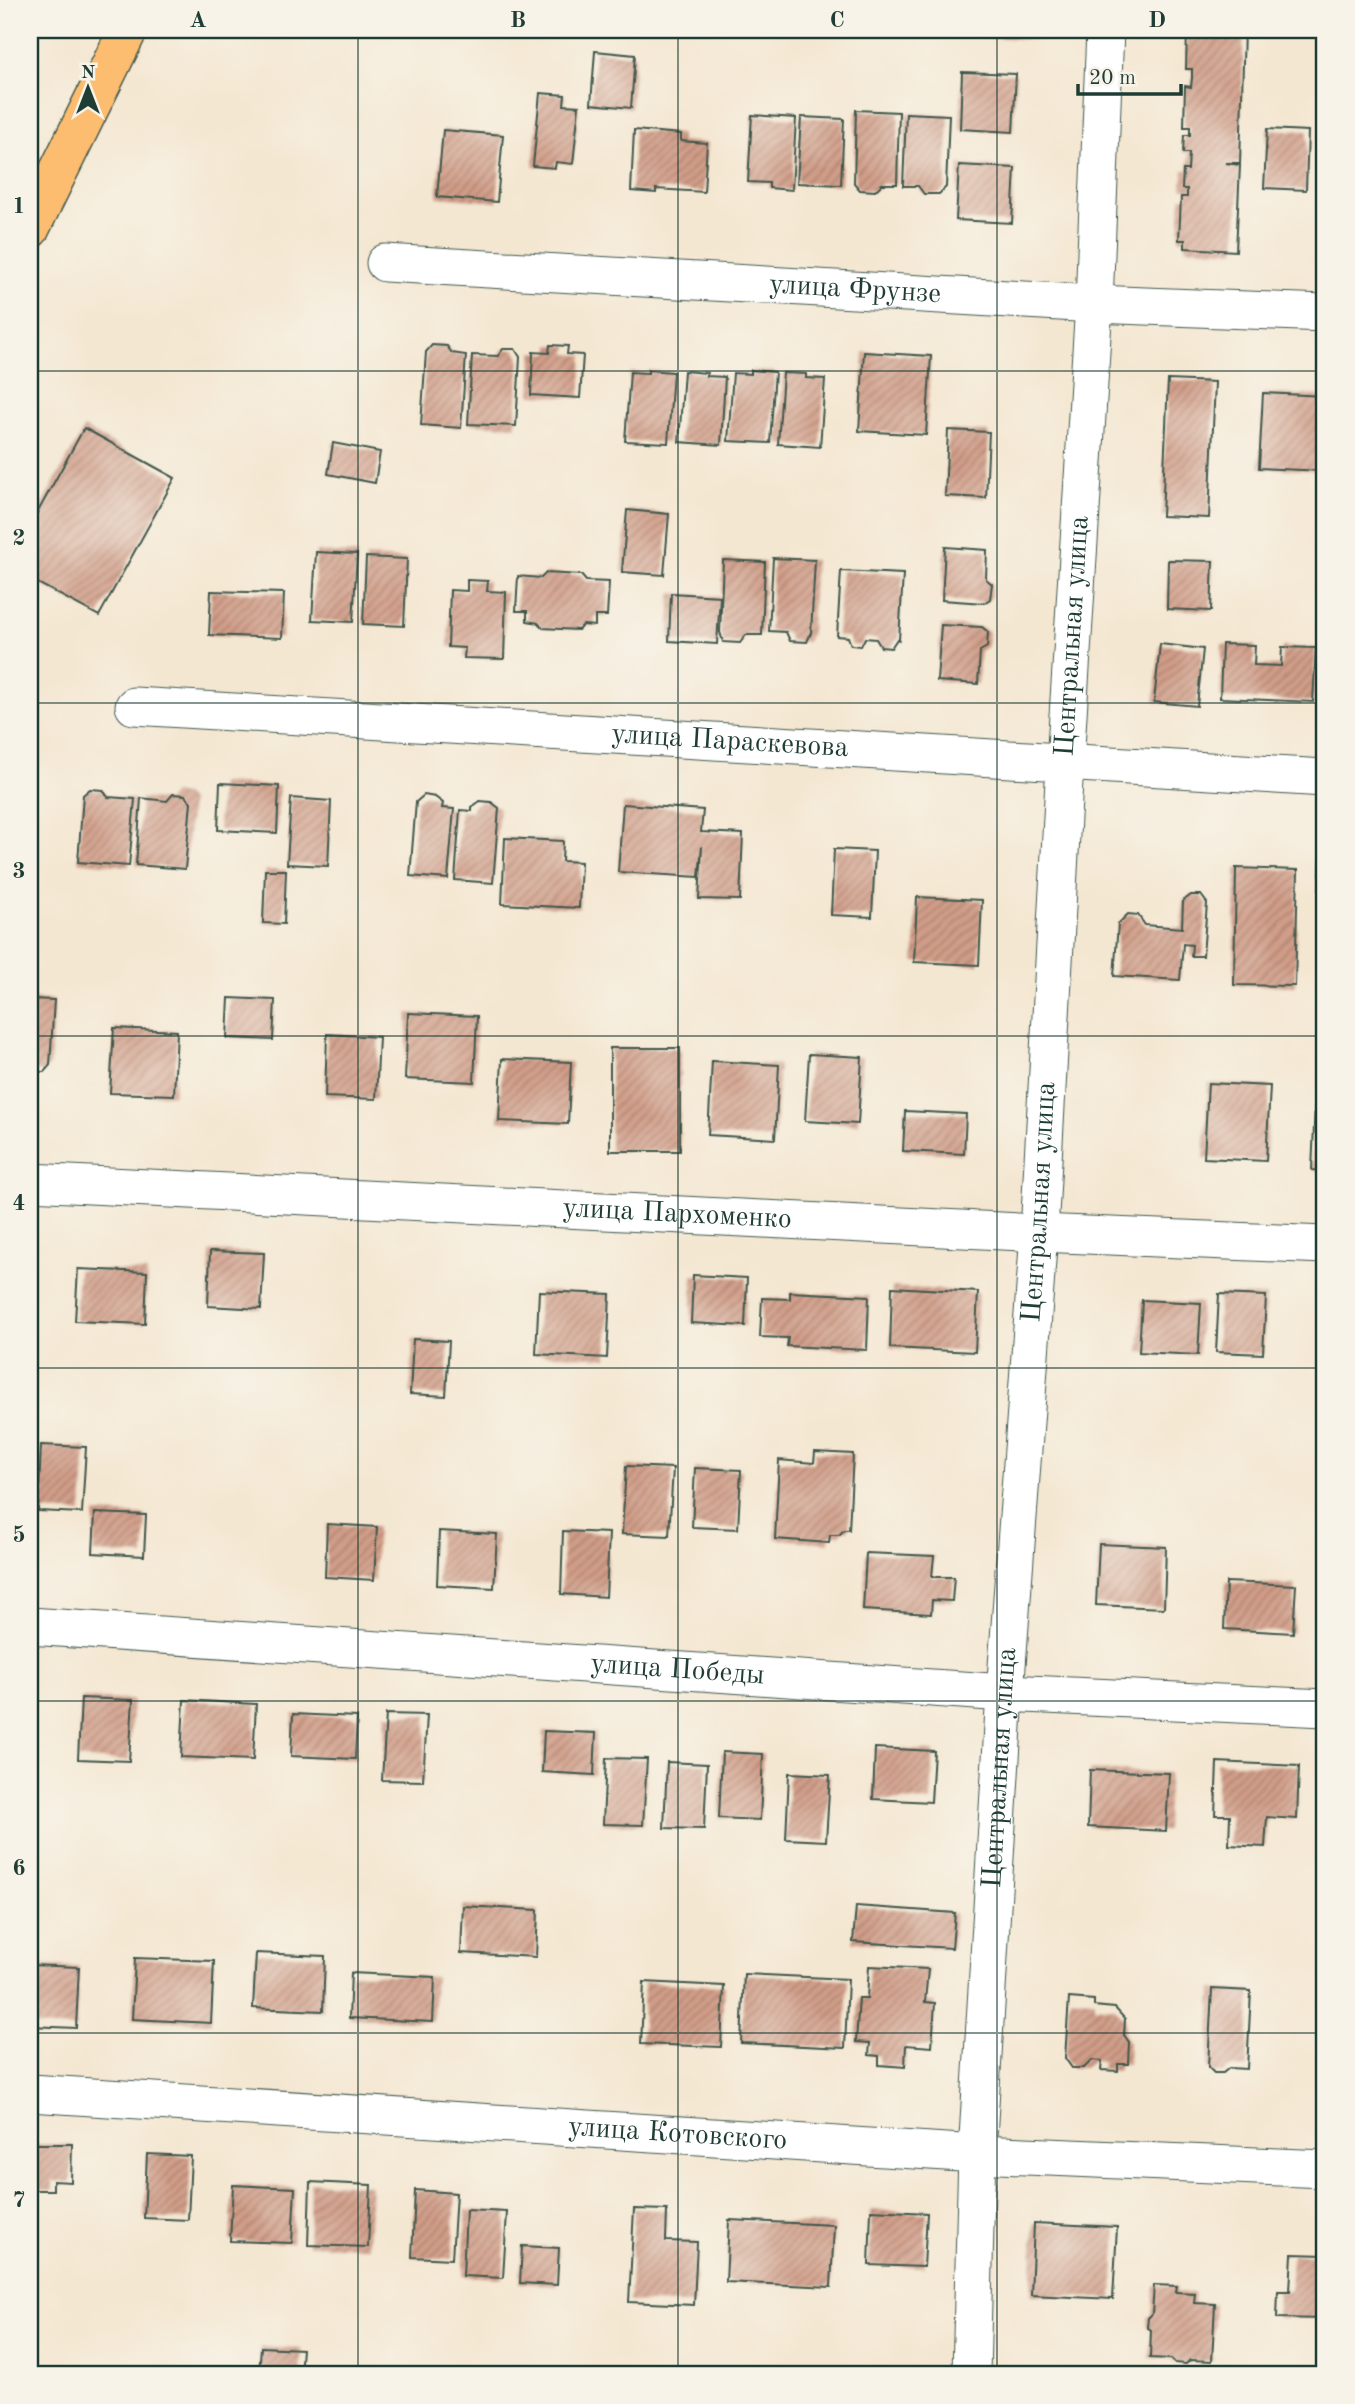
<svg xmlns="http://www.w3.org/2000/svg" width="1355" height="2404" viewBox="0 0 1355 2404" font-family="'Old Standard TT',serif">
  <style>
    .building { fill: url(#building-hatch) }
    .lines { fill: none; stroke-linecap: round; stroke-linejoin: round }
    .street-casing { stroke: #3f564c; stroke-width: 39 }
    .highway-casing { stroke: #3f564c; stroke-width: 41 }
    .street { stroke: #fff; stroke-width: 37 }
    .highway { stroke: #fcbd6f; stroke-width: 38 }
    .grid { fill: none; stroke: #1f3d34; stroke-width: 2; stroke-opacity: 0.55 }
    .labels { text-anchor: middle; dominant-baseline: central; stroke-width: 5; stroke-linejoin: round; paint-order: stroke }
    .street-label { font-size: 28px; fill: #1f3d34; stroke: #f7f3e8 }
    .neatline { fill: none; stroke: #1f3d34; stroke-width: 2.5 }
    .grid-label { font-size: 23px; text-anchor: middle; font-weight: bold; fill: #1f3d34 }
  </style>
  <defs>
    <pattern id="building-hatch" width="6" height="6" patternUnits="userSpaceOnUse" patternTransform="scale(1.75)"><rect width="6" height="6" fill="#d19d88"/><path d="M-1 1l2-2M0 6l6-6M5 7l2-2" fill="none" stroke="#a98170"/></pattern>
  </defs>
  <rect width="100%" height="100%" fill="#f7f3e8"/>
  <filter id="ink" filterUnits="userSpaceOnUse"><feTurbulence type="fractalNoise" baseFrequency=".0143" numOctaves="2"/><feDisplacementMap in="SourceGraphic" scale="14" xChannelSelector="R" yChannelSelector="G"/><feConvolveMatrix kernelMatrix="1 2 1 2 8 2 1 2 1" color-interpolation-filters="sRGB"/></filter>
  <filter id="wash" filterUnits="userSpaceOnUse"><feTurbulence type="fractalNoise" baseFrequency=".00686" numOctaves="4" result="noise"/><feDisplacementMap in="SourceGraphic" scale="28" xChannelSelector="R" yChannelSelector="G"/><feGaussianBlur stdDeviation="1.57" result="paint"/><feColorMatrix in="noise" values="0 0 0 0 0 0 0 0 0 0 0 0 0 0 0 0 0 1.4 0 .05"/><feComposite in="paint" operator="in"/></filter>
  <g filter="url(#wash)">
    <rect width="100%" height="100%" fill="#f4e7d2"/>
    <g id="blocks">
      <g class="building">
        <path d="M983,30H1050L1049,40L983,37Z"/>
        <path d="M1187,30H1244L1240,163H1226L1240,165L1236,251L1185,248V240H1179L1181,197H1187V189H1182L1183,170H1188L1189,153H1183L1184,135H1190V127H1184L1185,86L1191,87L1192,78V69H1186Z"/>
        <path d="M595,51L635,55L631,108L591,104Z"/>
        <path d="M962,72L1016,74L1013,132L960,129Z"/>
        <path d="M540,93L565,95L564,105L579,106L573,164L556,162L555,168L533,166Z"/>
        <path d="M856,110L899,112L897,184H882L875,191L860,190L854,183Z"/>
        <path d="M906,113L949,115L946,187L939,194H924L918,186H903Z"/>
        <path d="M752,115L796,118L792,190L769,188V183L748,182Z"/>
        <path d="M801,117L844,119L841,185L797,183Z"/>
        <path d="M1267,129L1308,131L1306,190L1264,188Z"/>
        <path d="M443,130L503,135L497,202L437,197Z"/>
        <path d="M634,130L681,134V141L707,143L704,192L656,189V193L631,191Z"/>
        <path d="M959,165L1015,168L1012,223L956,220Z"/>
        <path d="M432,345L447,346L452,353L466,355L461,428L421,425L426,352Z"/>
        <path d="M550,345L568,346L567,354L583,355L580,398L531,395L533,352L549,353Z"/>
        <path d="M503,349H515L520,357L516,426L468,424L472,355L498,356Z"/>
        <path d="M864,352L931,356L926,435L859,431Z"/>
        <path d="M648,370L673,372L668,443L625,441L630,372L648,373Z"/>
        <path d="M751,370L775,372L770,443L728,441L733,373L751,374Z"/>
        <path d="M684,371L707,373L706,376L725,377L721,445L679,442Z"/>
        <path d="M783,373L806,374V378L825,379L820,447L778,444Z"/>
        <path d="M1168,380L1215,382L1209,518L1162,516Z"/>
        <path d="M1263,393L1325,396V471L1259,468Z"/>
        <path d="M84,428L175,478L99,616L30,579V526Z"/>
        <path d="M948,430L989,432L986,498L945,496Z"/>
        <path d="M333,443L380,452L375,483L328,474Z"/>
        <path d="M627,510L669,514L664,575L622,572Z"/>
        <path d="M945,547L987,550L986,579L992,584L990,599L984,603L942,600Z"/>
        <path d="M316,552L357,554L353,622L312,620Z"/>
        <path d="M366,557L407,559L404,626L363,624Z"/>
        <path d="M773,558L815,560L811,633L807,642L790,641L786,632L769,631Z"/>
        <path d="M723,560L765,562L762,635H746L740,643L723,642L720,632Z"/>
        <path d="M1168,560L1213,561L1211,611L1167,609Z"/>
        <path d="M841,571L903,574L899,640L897,639L891,648L881,647L876,639L865,638L861,646L851,645L848,637L837,636Z"/>
        <path d="M546,573L581,575L586,581L609,582L607,616H595V626L583,625L578,630L543,628L538,623L527,621V611H516L518,576L541,578Z"/>
        <path d="M467,580L488,581L487,591L506,592L504,659L464,658L465,648L448,647L450,590L467,591Z"/>
        <path d="M211,591L284,593L282,638L209,635Z"/>
        <path d="M671,593L720,596L717,644L669,641Z"/>
        <path d="M941,625L982,627L988,632L987,647L980,651L978,684L937,681Z"/>
        <path d="M1160,644L1203,649L1197,706L1154,702Z"/>
        <path d="M1222,644L1255,645L1254,665L1281,666L1282,647L1316,648L1313,702L1220,698Z"/>
        <path d="M220,783L279,786L277,833L218,830Z"/>
        <path d="M90,789L103,790L108,797L135,799L129,866L78,862L83,795Z"/>
        <path d="M173,794L185,795L191,802L185,869L136,865L141,798L167,801Z"/>
        <path d="M424,795L435,797L443,803L442,808L454,809L448,879L410,876L416,802Z"/>
        <path d="M291,798L331,801L328,866L287,864Z"/>
        <path d="M480,801L491,802L499,808L493,883L455,880L460,810L472,811V807Z"/>
        <path d="M623,804L703,810L701,832L743,834L740,900L699,899L702,846L699,877L618,872Z"/>
        <path d="M505,838L563,841L562,861L581,862L579,908L502,904Z"/>
        <path d="M834,849L875,851L872,917L831,915Z"/>
        <path d="M1321,852L1325,853V917H1318Z"/>
        <path d="M1236,868L1298,870L1295,986L1234,985Z"/>
        <path d="M265,870H286L284,924L263,923Z"/>
        <path d="M1191,895H1201L1207,903L1203,956H1191L1192,945L1183,944L1180,980L1114,976L1118,924L1128,914L1138,915L1145,925L1182,928L1183,901Z"/>
        <path d="M917,897L982,900L979,965L914,962Z"/>
        <path d="M229,998L275,1000L273,1040L227,1038Z"/>
        <path d="M30,999L54,1000L50,1065L44,1072L30,1071Z"/>
        <path d="M408,1013L477,1016L474,1082L405,1079Z"/>
        <path d="M114,1028L177,1031L174,1095L110,1093Z"/>
        <path d="M327,1034L379,1037L376,1099L325,1097Z"/>
        <rect x="610" y="1048" width="70" height="103"/>
        <path d="M809,1054L862,1057L858,1124L805,1121Z"/>
        <path d="M502,1059L571,1062L568,1124L499,1121Z"/>
        <path d="M712,1061L779,1065L775,1139L708,1135Z"/>
        <path d="M1208,1083L1270,1086L1266,1161L1204,1158Z"/>
        <path d="M1315,1104H1325V1171L1312,1170Z"/>
        <path d="M905,1111L966,1114L964,1154L903,1151Z"/>
        <path d="M210,1251L264,1253L261,1309L208,1306Z"/>
        <path d="M78,1269L147,1272L145,1324L75,1321Z"/>
        <path d="M693,1275L747,1278L745,1326L691,1323Z"/>
        <path d="M892,1287L978,1292L975,1352L890,1348Z"/>
        <path d="M539,1291L610,1294L607,1358L536,1354Z"/>
        <path d="M790,1292L869,1296L867,1350L787,1346L788,1338L760,1337L762,1298L790,1299Z"/>
        <path d="M1219,1294L1266,1296L1263,1354L1216,1352Z"/>
        <path d="M1142,1300L1201,1303L1198,1355L1139,1352Z"/>
        <path d="M413,1339L449,1341L446,1396L410,1394Z"/>
        <path d="M41,1445L86,1447L82,1513L38,1511Z"/>
        <path d="M815,1452L853,1454L849,1530H844L839,1535H830L829,1543L775,1539L779,1460L814,1463Z"/>
        <path d="M626,1466L673,1468L669,1536L622,1534Z"/>
        <path d="M695,1468L741,1470L738,1529L692,1527Z"/>
        <path d="M95,1513L146,1515L144,1556L93,1553Z"/>
        <path d="M327,1524L377,1527L374,1580L325,1577Z"/>
        <path d="M439,1531L497,1534L494,1588L437,1585Z"/>
        <path d="M563,1531L609,1533L606,1597L561,1594Z"/>
        <path d="M1099,1544L1166,1547L1164,1608L1096,1605Z"/>
        <path d="M866,1553L934,1556L932,1577H954L952,1601L932,1600L931,1614L863,1610Z"/>
        <path d="M1226,1582L1296,1585L1293,1633L1224,1629Z"/>
        <path d="M1323,1612H1325V1636H1322Z"/>
        <path d="M81,1698L133,1700L129,1761L78,1759Z"/>
        <path d="M184,1700L256,1704L253,1760L181,1757Z"/>
        <path d="M293,1714L357,1717L355,1759L291,1756Z"/>
        <path d="M386,1714L427,1715L423,1781L382,1780Z"/>
        <path d="M544,1731L596,1733L594,1775L542,1772Z"/>
        <path d="M875,1748L934,1751L931,1802L873,1799Z"/>
        <path d="M722,1752L763,1754L760,1820L719,1818Z"/>
        <path d="M606,1758L647,1759L643,1825L603,1824Z"/>
        <path d="M667,1762L707,1764L704,1829L664,1828Z"/>
        <path d="M1217,1762L1299,1766L1297,1819L1267,1817L1265,1847L1229,1845L1230,1815H1215Z"/>
        <path d="M1090,1770L1169,1773L1166,1831L1088,1827Z"/>
        <path d="M789,1773L830,1775L826,1841L786,1839Z"/>
        <path d="M463,1906L538,1910L536,1957L461,1953Z"/>
        <path d="M856,1906L955,1913L952,1948L853,1942Z"/>
        <path d="M256,1953L325,1956L323,2011L253,2008Z"/>
        <path d="M135,1958L214,1961L211,2023L132,2019Z"/>
        <path d="M30,1965L79,1967L76,2028L30,2026Z"/>
        <path d="M869,1966L928,1969L925,2002L935,2003L932,2047L906,2045L905,2067L879,2065V2056L869,2055L870,2043L856,2042L859,1998H867Z"/>
        <path d="M351,1973L435,1977L433,2022L349,2018Z"/>
        <path d="M744,1974L848,1979L845,2048L741,2043Z"/>
        <path d="M644,1982L724,1986L721,2047L641,2044Z"/>
        <path d="M1212,1989L1251,1991L1247,2069L1229,2068L1223,2073H1214L1208,2067Z"/>
        <path d="M1069,1998L1094,2000V2006L1115,2008L1125,2019L1124,2035L1129,2042L1128,2064H1118V2071L1101,2070L1102,2061L1092,2060L1084,2068H1072L1065,2058Z"/>
        <path d="M30,2144H72L71,2182L53,2181V2190H30Z"/>
        <path d="M147,2154L191,2156L188,2220L144,2218Z"/>
        <path d="M310,2182L371,2185L368,2247L308,2245Z"/>
        <path d="M233,2185L295,2188L292,2243L230,2241Z"/>
        <path d="M415,2190L456,2193L452,2259L412,2257Z"/>
        <path d="M634,2209L667,2210L666,2241L697,2242L694,2305L629,2302Z"/>
        <path d="M466,2210L507,2212L503,2278L463,2276Z"/>
        <path d="M871,2210L927,2213L924,2267L869,2265Z"/>
        <path d="M729,2220L834,2225L831,2287L726,2282Z"/>
        <path d="M1034,2223L1117,2227L1113,2299L1031,2295Z"/>
        <path d="M522,2246L559,2248L557,2285L520,2283Z"/>
        <path d="M1292,2254L1325,2255V2319L1277,2318L1278,2291H1290Z"/>
        <path d="M1154,2285L1177,2286L1176,2292L1195,2293L1194,2303L1215,2304L1212,2361L1190,2360L1186,2364L1175,2363L1171,2359L1150,2358L1151,2330L1147,2327L1148,2318L1152,2314Z"/>
        <path d="M261,2347L302,2349L300,2374H259Z"/>
      </g>
    </g>
  </g>
  <g filter="url(#ink)">
    <use href="#blocks" fill-opacity="0" stroke="#3f564c" stroke-width="2"/>
    <g class="lines">
      <g class="street-casing">
        <g id="street">
          <path id="s1" d="M385,263L1094,304L1325,313"/>
          <path id="s2" d="M134,706L1325,778"/>
          <path id="s3" d="M30,1182L1039,1233L1325,1245"/>
          <path id="s4" d="M30,1626L1005,1693L1325,1708"/>
          <path id="s5" d="M30,2093L977,2154L1325,2169"/>
          <path id="s6" d="M971,2374L977,2154L1005,1693L1039,1233L1065,763L1094,304L1105,30"/>
        </g>
      </g>
      <g class="highway-casing">
        <path id="highway" d="M30,229L128,30"/>
      </g>
      <use href="#street" class="street"/>
      <use href="#highway" class="highway"/>
    </g>
  </g>
  <path class="grid" d="M358,30V2374M678,30V2374M997,30V2374M30,371H1325M30,703H1325M30,1036H1325M30,1368H1325M30,1701H1325M30,2033H1325"/>
  <g class="labels">
    <g class="street-label">
      <text stroke="none"><textPath href="#s1" startOffset="471">улица Фрунзе</textPath></text>
      <text stroke="none"><textPath href="#s6" startOffset="1741">Центральная улица</textPath></text>
      <text stroke="none"><textPath href="#s2" startOffset="597">улица Параскевова</textPath></text>
      <text stroke="none"><textPath href="#s6" startOffset="1174">Центральная улица</textPath></text>
      <text stroke="none"><textPath href="#s3" startOffset="648">улица Пархоменко</textPath></text>
      <text stroke="none"><textPath href="#s4" startOffset="649">улица Победы</textPath></text>
      <text stroke="none"><textPath href="#s6" startOffset="607">Центральная улица</textPath></text>
      <text stroke="none"><textPath href="#s5" startOffset="649">улица Котовского</textPath></text>
    </g>
  </g>
  <rect width="1355" height="2404" fill="none" stroke="#f7f3e8" stroke-width="77"/>
  <g transform="translate(88 88)" stroke="#f7f3e8" stroke-width="5" paint-order="stroke">
  <path d="M0-5L12 26L0 18L-12 26Z" fill="#1f3d34"/>
  <text y="-10" font-size="19" font-weight="bold" text-anchor="middle" fill="#1f3d34">N</text>
  </g>
  <path d="M1078 84v10h103v-10" fill="none" stroke="#1f3d34" stroke-width="3.5"/>
  <text x="1089" y="84" font-size="21" fill="#1f3d34" stroke="#f7f3e8" stroke-width="5" paint-order="stroke">20 m</text>
  <rect x="38" y="38" width="1278" height="2328" class="neatline"/>
  <g class="grid-label">
    <text x="198" y="27">A</text>
    <text x="518" y="27">B</text>
    <text x="837" y="27">C</text>
    <text x="1157" y="27">D</text>
    <text x="19" y="213">1</text>
    <text x="19" y="545">2</text>
    <text x="19" y="878">3</text>
    <text x="19" y="1210">4</text>
    <text x="19" y="1542">5</text>
    <text x="19" y="1875">6</text>
    <text x="19" y="2207">7</text>
  </g>
</svg>
